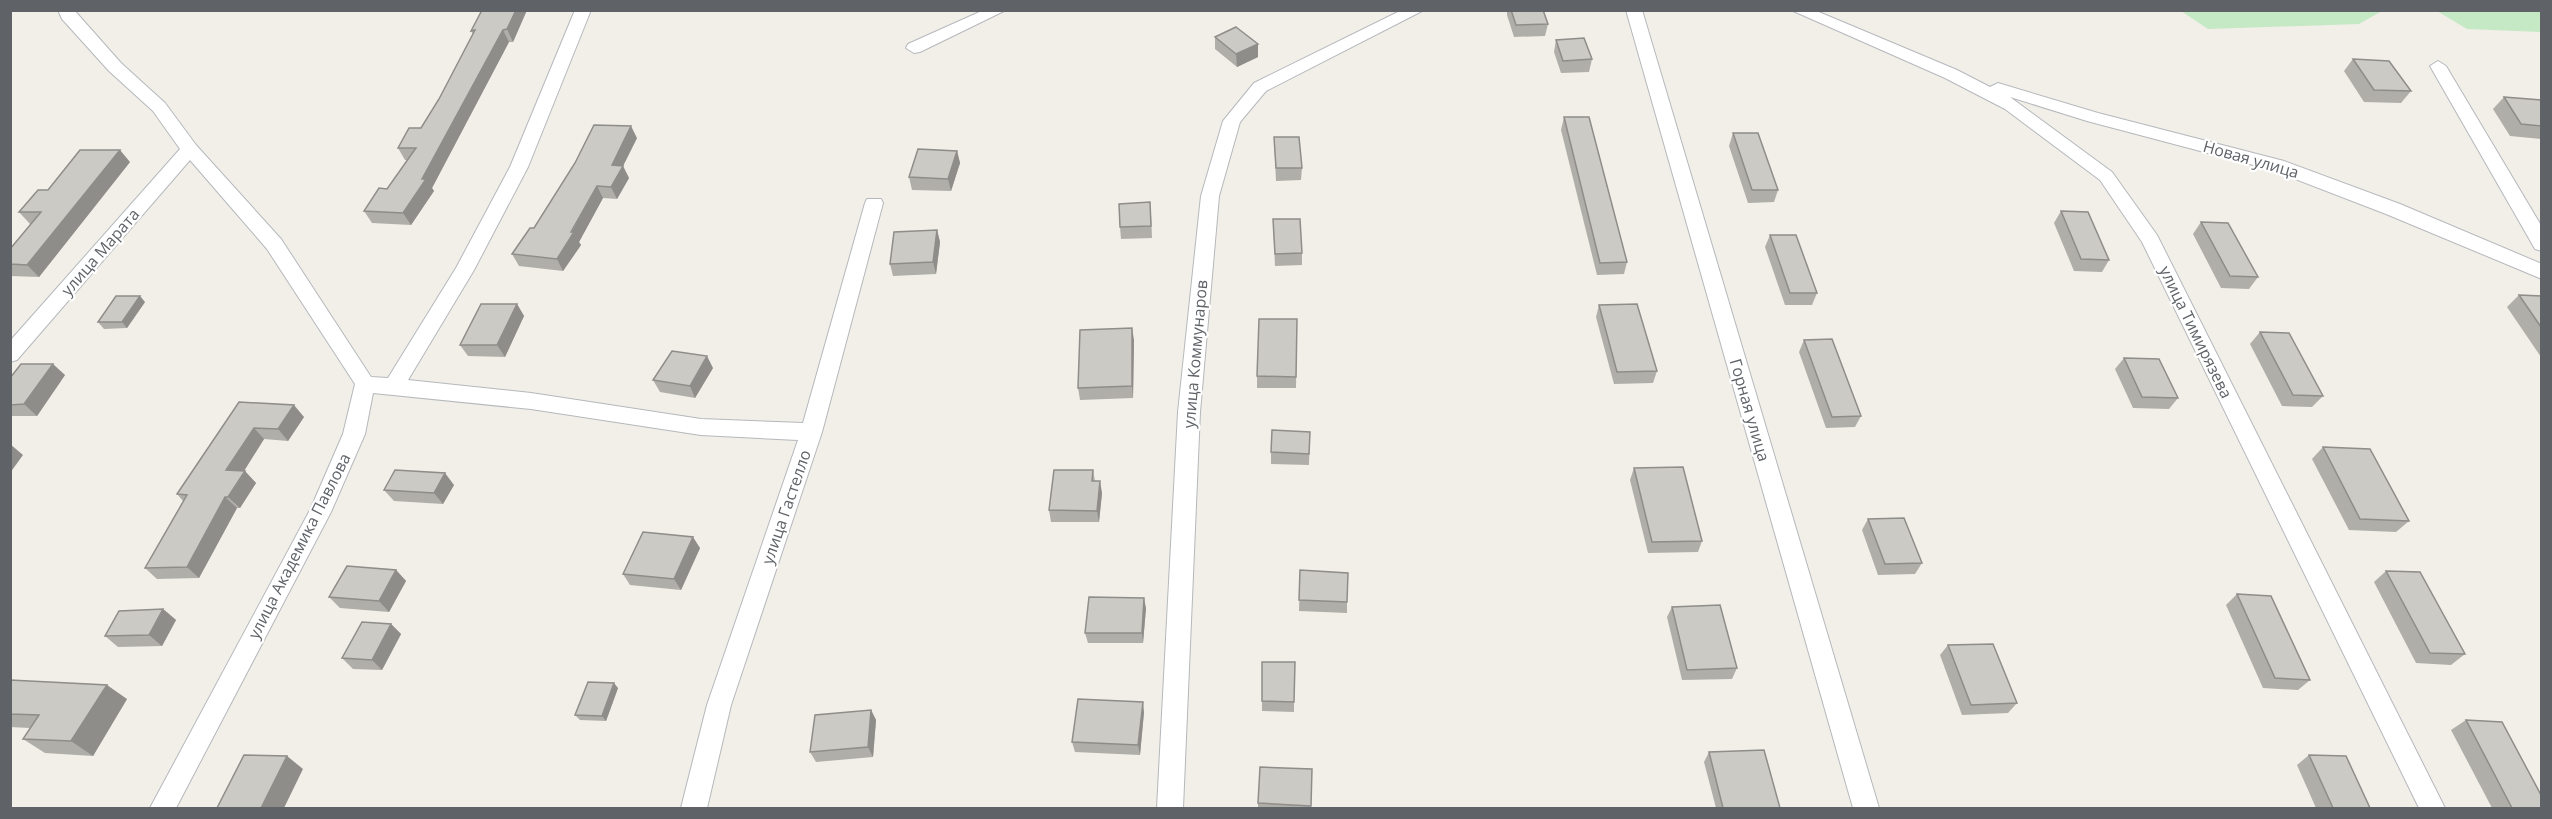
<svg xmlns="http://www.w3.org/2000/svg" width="2552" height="819" viewBox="0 0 2552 819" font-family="'Open Sans',sans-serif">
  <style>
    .green { fill: #c5e8c5 }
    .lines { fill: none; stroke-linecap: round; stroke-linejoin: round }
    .minor-casing { stroke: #b5b8bc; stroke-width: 2 }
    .minor { fill: #fff; fill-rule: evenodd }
    .wall { fill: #afaea9 }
    .shaded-wall { fill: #8f8d8a }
    .building { fill: #cccac5; stroke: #8f8d8a; stroke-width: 1.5 }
    .labels { text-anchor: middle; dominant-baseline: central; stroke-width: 4.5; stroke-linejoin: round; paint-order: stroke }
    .street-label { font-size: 16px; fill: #5f6368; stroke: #fff }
  </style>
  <rect width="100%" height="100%" fill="#f1efe8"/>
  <g class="green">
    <path d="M2181,11L2182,10L2382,11L2359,24L2208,29Z"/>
    <path d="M2437,11H2541V32L2467,29Z"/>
  </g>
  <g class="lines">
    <g class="minor-casing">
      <g id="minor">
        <path d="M58,10H74L121,63L165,103L196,145L281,239L371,377L388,378L456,268L510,167L575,10H591L528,167L474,270L408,380L531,393L701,419L803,423L865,203L867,199H881L883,203L822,432L731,705L707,808H681L707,705L798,440L701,435L531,409L373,393L365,434L331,512L176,808H150L310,510L343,434L355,384L267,249L190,160L17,360L10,362V341L180,149L153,111L109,71L62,19Z"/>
        <path d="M984,10H1006L920,52L914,53L906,48L908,44Z"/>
        <path d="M1402,10H1424L1266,91L1240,122L1219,196L1200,412L1183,808H1157L1178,412L1201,196L1223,121L1254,83Z"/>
        <path d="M1626,10H1642L1879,808H1853Z"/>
        <path d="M1791,10H1814L1957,70L1990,87L1998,83L2098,113L2284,161L2400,204L2542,264V279L2386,214L2272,170L2087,121L2010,97L2112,172L2157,235L2445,808H2419L2142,242L2100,180L2005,109L1945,78Z"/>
        <path d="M2438,61L2446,66L2542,227V251L2535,249L2430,66Z"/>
      </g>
    </g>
    <use href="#minor" class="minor"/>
  </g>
  <g class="wall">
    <path d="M482,10H527L513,42H509L432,188L434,191L411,225L372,223L364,211L387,189L408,160H405L398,148L421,128L439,99L473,34L471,31Z"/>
    <path d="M1507,10H1543L1548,24L1545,36L1514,37L1507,15Z"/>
    <path d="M1215,37L1258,57L1237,67L1215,49Z"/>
    <path d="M1556,40L1592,59L1589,72L1561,73L1554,52Z"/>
    <path d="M2353,59L2411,91L2401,103L2364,102L2344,71Z"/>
    <path d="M2504,97L2541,100V139L2510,136L2493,109Z"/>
    <path d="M1564,117L1627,262L1624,274L1597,275L1561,130Z"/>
    <path d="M1733,133L1778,190L1774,202L1748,203L1729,146Z"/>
    <path d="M1274,137L1302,168L1301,180L1276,181Z"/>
    <path d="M637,138L623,166L629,178L617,199L603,198L579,242L581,245L563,271L519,266L512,254L534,228Z"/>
    <path d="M957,151L960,163L951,191L912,190L909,177Z"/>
    <path d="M130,162L39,277L10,276V249L32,224H30L19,212L48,190Z"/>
    <path d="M2061,211L2109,260L2102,272L2074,271L2054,223Z"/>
    <path d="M1151,214L1152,238L1121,239L1120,227Z"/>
    <path d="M1273,219L1302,253V265L1275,266Z"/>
    <path d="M2201,222L2258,277L2249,289L2221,288L2193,234Z"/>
    <path d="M937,230L940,242L936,274L893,276L890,264Z"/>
    <path d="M1770,235L1817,293L1812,305H1785L1765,247Z"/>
    <path d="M2519,295L2541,296V357L2507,307Z"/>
    <path d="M145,302L127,328L104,329L98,322Z"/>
    <path d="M517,304L524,316L505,357L468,356L460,345Z"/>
    <path d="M1599,305L1657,371L1653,383L1614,384L1596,317Z"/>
    <path d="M1297,319L1296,388H1257V376Z"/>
    <path d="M2260,332L2323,396L2312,407L2282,406L2250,344Z"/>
    <path d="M1134,340L1133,398L1080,400L1078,388Z"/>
    <path d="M1804,340L1861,416L1855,427L1826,428L1799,352Z"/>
    <path d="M2124,358L2178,398L2169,409L2133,408L2115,369Z"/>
    <path d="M713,368L695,398L660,392L653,380Z"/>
    <path d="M65,375L37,416H10V378Z"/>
    <path d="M239,402L304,417L288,441L264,439L244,471L256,483L240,508H237L199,578L157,579L145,568L183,501L177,494Z"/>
    <path d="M1310,432L1309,465L1271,464V452Z"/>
    <path d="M2323,447L2409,521L2396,532L2349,530L2312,459Z"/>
    <path d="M1634,468L1702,541L1698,552L1648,553L1630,480Z"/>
    <path d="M1093,470L1095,481L1102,493L1099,522H1051L1049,510Z"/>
    <path d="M454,485L443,504L394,501L384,490Z"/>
    <path d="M1868,519L1922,563L1915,574L1878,575L1862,530Z"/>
    <path d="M700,548L681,590L630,585L623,574Z"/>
    <path d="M396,570L406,581L389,612L340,608L329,597Z"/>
    <path d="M1300,570L1347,602V613L1299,611Z"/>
    <path d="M2386,571L2465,654L2451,665L2416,663L2374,582Z"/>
    <path d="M2237,594L2310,680L2298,690L2263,688L2226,605Z"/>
    <path d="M1672,607L1737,668L1732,679L1682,680L1667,617Z"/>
    <path d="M1146,608L1143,643H1088L1085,633Z"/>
    <path d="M163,609L176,620L162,646L118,647L105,636Z"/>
    <path d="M391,624L401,634L382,670L353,669L342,658Z"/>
    <path d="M1948,645L2017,703L2008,713L1962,715L1940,655Z"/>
    <path d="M1262,662L1294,702V712L1262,711Z"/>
    <path d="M10,680L127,699L93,756L45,753L23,739L30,728L10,727Z"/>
    <path d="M618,688L606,721L580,720L575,715Z"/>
    <path d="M871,710L876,720L873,757L816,762L810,752Z"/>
    <path d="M1144,712L1140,755L1075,752L1072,742Z"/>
    <path d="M2466,720L2541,808H2492L2451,730Z"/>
    <path d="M1709,752L1780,808H1716L1704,762Z"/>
    <path d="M2309,755L2370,808H2316L2297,765Z"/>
    <path d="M1258,803L1311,806V808H1258Z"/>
  </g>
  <g class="shaded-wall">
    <path d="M516,10H527L513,42L507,29Z"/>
    <path d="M503,30L509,42L432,188L434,191L411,225L403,213Z"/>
    <path d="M1258,44V57L1237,67L1236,54Z"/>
    <path d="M631,126L637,138L623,166L629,178L617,199L611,187L612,165Z"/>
    <path d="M120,150L130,162L39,277L27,265Z"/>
    <path d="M957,151L960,163L951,191L948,179Z"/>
    <path d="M597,186L603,198L579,242L581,245L563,271L557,259Z"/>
    <path d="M937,230L940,242L936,274L933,262Z"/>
    <path d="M140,296L145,302L127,328L122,322Z"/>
    <path d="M517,304L524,316L505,357L497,345Z"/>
    <path d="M1132,328L1134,340L1133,398L1132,386Z"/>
    <path d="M707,356L713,368L695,398L690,386Z"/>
    <path d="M53,364L65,375L37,416L24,404Z"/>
    <path d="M294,405L304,417L288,441L278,429Z"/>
    <path d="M254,428L264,439L237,482L226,470Z"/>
    <path d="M10,444L23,455L10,473Z"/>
    <path d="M245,471L256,483L240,508L228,497Z"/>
    <path d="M445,473L454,485L443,504L434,493Z"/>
    <path d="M1100,481L1102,493L1099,522L1097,511Z"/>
    <path d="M225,497L237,508L199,578L187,567Z"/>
    <path d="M693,537L700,548L681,590L674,579Z"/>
    <path d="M396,570L406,581L389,612L379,601Z"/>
    <path d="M1144,598L1146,608L1143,643L1142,633Z"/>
    <path d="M163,609L176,620L162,646L149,635Z"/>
    <path d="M391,624L401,634L382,670L372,660Z"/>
    <path d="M614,683L618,688L606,721L602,716Z"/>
    <path d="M107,685L127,699L93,756L71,741Z"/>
    <path d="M1143,702L1144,712L1140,755L1138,745Z"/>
    <path d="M871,710L876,720L873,757L868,747Z"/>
    <path d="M287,756L303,769L284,808H261Z"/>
  </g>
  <g class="building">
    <path d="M482,10H516L507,29L503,30L422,179H426L403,213L364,211L379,188L387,189L416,148H398L409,128H421L439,99L475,30L471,31Z"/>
    <path d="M1511,10H1543L1548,24L1516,25Z"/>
    <path d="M1236,27L1258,44L1236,54L1215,37Z"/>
    <path d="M1584,38L1592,59L1563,61L1556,40Z"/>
    <path d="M2353,59L2389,61L2411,91L2374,90Z"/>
    <path d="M2504,97L2541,100V126L2521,124Z"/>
    <path d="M1564,117H1589L1627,262L1600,263Z"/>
    <path d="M594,125L631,126L612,165L623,166L611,187L597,186L571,232H574L557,259L512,254L530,228H534L575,163Z"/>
    <path d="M1733,133H1758L1778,190H1752Z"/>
    <path d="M1274,137H1299L1302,168H1276Z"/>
    <path d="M918,149L957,151L948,179L909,177Z"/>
    <path d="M80,150H120L27,265L10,264V249L41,212H19L38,190H48Z"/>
    <path d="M1150,202L1151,226L1120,227L1119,204Z"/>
    <path d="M2061,211L2088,212L2109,260L2081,259Z"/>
    <path d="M1273,219H1300L1302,253L1275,254Z"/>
    <path d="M2201,222L2228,223L2258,277L2230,276Z"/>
    <path d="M937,230L933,262L890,264L894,232Z"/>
    <path d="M1770,235H1796L1817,293H1790Z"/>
    <path d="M2519,295L2541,296V327Z"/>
    <path d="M116,296H140L122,322H98Z"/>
    <path d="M481,304H517L497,345H460Z"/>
    <path d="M1637,304L1657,371L1617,372L1599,305Z"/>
    <path d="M1259,319H1297L1296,377L1257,376Z"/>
    <path d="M1132,328V386L1078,388L1080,330Z"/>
    <path d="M2260,332L2289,333L2323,396L2293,395Z"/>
    <path d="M1832,339L1861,416L1832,417L1804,340Z"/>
    <path d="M672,351L707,356L690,386L653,380Z"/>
    <path d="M2124,358L2159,359L2178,398L2142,397Z"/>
    <path d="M21,364H53L24,404L10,405V378Z"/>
    <path d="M239,402L294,405L278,429L254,428L226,470L245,471L228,497H225L187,567L145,568L187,495L177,494Z"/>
    <path d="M1272,430L1310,432L1309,454L1271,452Z"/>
    <path d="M2323,447L2370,449L2409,521L2360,519Z"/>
    <path d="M1683,467L1702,541L1652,542L1634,468Z"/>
    <path d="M395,470L445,473L434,493L384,490Z"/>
    <path d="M1054,470H1093L1092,481H1100L1097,511L1049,510Z"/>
    <path d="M1904,518L1922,563L1885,564L1868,519Z"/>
    <path d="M643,532L693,537L674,579L623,574Z"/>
    <path d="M347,566L396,570L379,601L329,597Z"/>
    <path d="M1300,570L1348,573L1347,602L1299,600Z"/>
    <path d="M2386,571L2420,572L2465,654L2430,653Z"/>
    <path d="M2237,594L2271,596L2310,680L2275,678Z"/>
    <path d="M1089,597L1144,598L1142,633H1085Z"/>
    <path d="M1720,605L1737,668L1687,670L1672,607Z"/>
    <path d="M163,609L149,635L105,636L119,611Z"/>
    <path d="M362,622L391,624L372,660L342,658Z"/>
    <path d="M1993,644L2017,703L1971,705L1948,645Z"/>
    <path d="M1262,662H1295L1294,702L1262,701Z"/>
    <path d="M10,680L107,685L71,741L23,739L39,715L10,714Z"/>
    <path d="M588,682L614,683L602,716L575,715Z"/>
    <path d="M1078,699L1143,702L1138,745L1072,742Z"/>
    <path d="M871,710L868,747L810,752L815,715Z"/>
    <path d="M2466,720L2502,722L2541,795V808H2512Z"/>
    <path d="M1764,750L1780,808H1723L1709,752Z"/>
    <path d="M244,755L287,756L261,808H217Z"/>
    <path d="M2309,755L2346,756L2370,808H2333Z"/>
    <path d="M1260,767L1312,769L1311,806L1258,803Z"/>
  </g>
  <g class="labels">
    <g class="street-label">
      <text transform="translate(2251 159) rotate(16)">Новая улица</text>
      <text transform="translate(100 252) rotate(-49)">улица Марата</text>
      <text transform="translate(2196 332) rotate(64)">улица Тимирязева</text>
      <text transform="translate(1195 354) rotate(-85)">улица Коммунаров</text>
      <text transform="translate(1750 410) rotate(74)">Горная улица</text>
      <text transform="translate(786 507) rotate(-71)">улица Гастелло</text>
      <text transform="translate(299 546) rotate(-63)">улица Академика Павлова</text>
    </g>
  </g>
  <rect width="2552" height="819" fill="none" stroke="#5f6368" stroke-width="24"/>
</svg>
